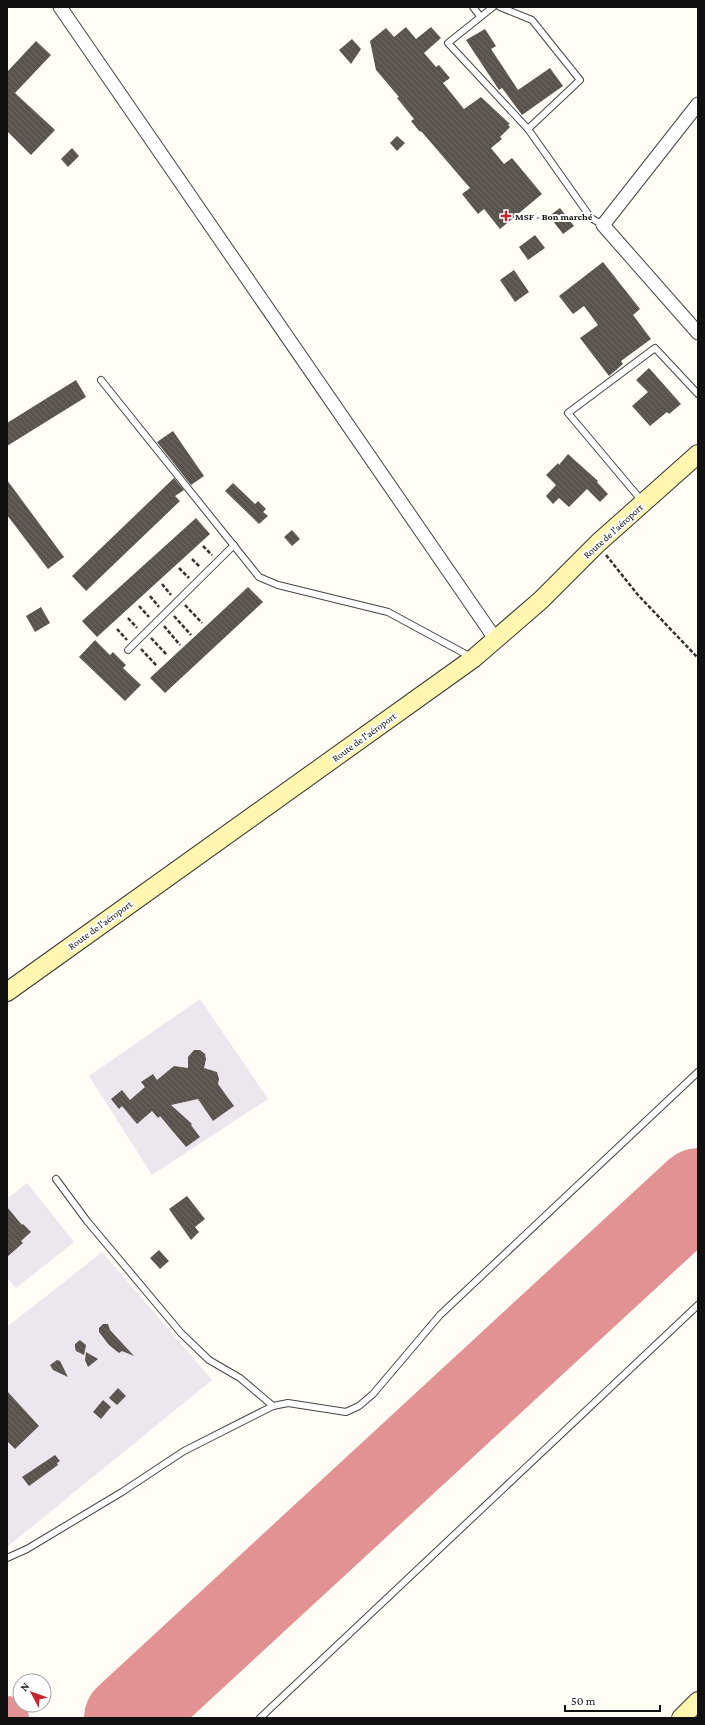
<svg xmlns="http://www.w3.org/2000/svg" width="705" height="1725" viewBox="0 0 705 1725" font-family="'Crimson Pro',serif">
  <style>
    .industrial { fill: #eee6ef }
    .lines { fill: none; stroke-linecap: round; stroke-linejoin: round }
    .taxiway { stroke: #e29292; stroke-width: 34 }
    .runway { stroke: #e29292; stroke-width: 86 }
    .building { fill: url(#building-back-hatch) }
    .lane-casing { stroke: #444; stroke-width: 8 }
    .street-casing { stroke: #444; stroke-width: 15 }
    .secondary-casing { stroke: #333; stroke-width: 20 }
    .path { stroke: #333; stroke-width: 2.5; stroke-dasharray: 4 2; stroke-linecap: butt }
    .lane { stroke: #fff; stroke-width: 6 }
    .street { stroke: #fff; stroke-width: 13 }
    .secondary { stroke: #fff6b0; stroke-width: 18 }
    .poi-dot { fill: #c4262e; stroke: #fff; stroke-width: 1.5 }
    .labels { text-anchor: middle; dominant-baseline: central; stroke-width: 4; stroke-linejoin: round; paint-order: stroke }
    .poi-label { font-size: 10px; font-weight: bold; fill: #111; stroke: #fff; text-anchor: start }
    .street-label { font-size: 10px; fill: #111; stroke: #fff }
  </style>
  <defs>
    <pattern id="building-back-hatch" width="6" height="6" patternUnits="userSpaceOnUse"><rect width="6" height="6" fill="#5a524d"/><path d="M-1 5l2 2M0 0l6 6M5-1l2 2" fill="none" stroke="#6d6662"/></pattern>
  </defs>
  <rect width="100%" height="100%" fill="#fffdf5"/>
  <g class="industrial">
    <path d="M200,999L268,1099L152,1175L89,1076Z"/>
    <path d="M27,1183L74,1242L16,1288L7,1277V1199Z"/>
    <path d="M102,1252L212,1380L7,1547V1327Z"/>
  </g>
  <g class="lines">
    <path class="taxiway" d="M7,1713L12,1718"/>
    <path class="runway" d="M127,1718L698,1191"/>
  </g>
  <g class="building">
    <path d="M406,27L416,39L431,27L441,38L424,53L436,67L439,65L450,78L443,83L464,109L481,97L510,124L508,125L510,127L500,137L502,139L491,148L504,164L512,158L542,194L500,229L484,209L478,214L462,194L470,188L421,131L420,132L411,121L414,119L397,98L399,97L376,70L370,41L386,28L394,37Z"/>
    <path d="M485,29L496,46L491,49L518,90L550,68L563,86L522,115L502,88L499,90L466,40Z"/>
    <path d="M352,39L361,49L351,64L339,50Z"/>
    <path d="M36,41L51,55L15,93L55,130L31,155L7,131V72Z"/>
    <path d="M397,136L405,143L397,151L390,143Z"/>
    <path d="M72,148L79,156L68,167L61,159Z"/>
    <path d="M560,208L574,226L563,234L549,216Z"/>
    <path d="M535,235L545,248L528,260L519,247Z"/>
    <path d="M603,262L640,309L633,315L651,339L621,361L623,364L609,376L580,338L598,325L584,306L573,314L559,296Z"/>
    <path d="M514,270L529,292L515,302L500,280Z"/>
    <path d="M649,368L681,404L669,414L667,412L650,426L632,406L648,392L636,380Z"/>
    <path d="M76,380L86,397L7,446V423Z"/>
    <path d="M173,431L204,476L191,485L157,442Z"/>
    <path d="M568,454L598,481L597,482L608,494L600,502L587,489L569,507L559,498L553,504L546,496L556,485L546,475L558,463L559,465Z"/>
    <path d="M174,478L184,490L175,496L180,501L86,591L72,576Z"/>
    <path d="M7,480L64,557L48,569L7,515Z"/>
    <path d="M233,483L255,504L258,501L266,509L263,512L268,516L259,524L225,491Z"/>
    <path d="M196,518L210,534L97,637L82,621Z"/>
    <path d="M292,530L300,539L292,546L284,537Z"/>
    <path d="M248,587L263,602L165,693L150,678Z"/>
    <path d="M41,607L50,623L35,632L26,616Z"/>
    <path d="M95,640L110,655L113,652L126,665L123,668L141,685L125,701L79,657Z"/>
    <path d="M194,1050H200L205,1054L206,1059L204,1068L217,1072L219,1079L218,1084L234,1106L213,1121L198,1099L171,1105L192,1124L191,1125L200,1137L186,1147L160,1116L158,1118L152,1111L137,1124L122,1106L119,1109L111,1099L122,1090L130,1100L145,1087L141,1082L153,1074L157,1080L174,1066L188,1068V1057Z"/>
    <path d="M187,1196L205,1219L195,1227L199,1232L191,1240L169,1209Z"/>
    <path d="M7,1207L22,1225L23,1224L31,1232L21,1241L23,1243L7,1257Z"/>
    <path d="M159,1250L169,1261L160,1269L150,1258Z"/>
    <path d="M103,1324H108L110,1330L134,1356L122,1351L119,1353L109,1345L99,1332V1328Z"/>
    <path d="M80,1340L86,1345L84,1355L76,1351L75,1348V1344Z"/>
    <path d="M86,1352L98,1359L88,1367L85,1360Z"/>
    <path d="M57,1360L60,1361L68,1377L53,1370L50,1365Z"/>
    <path d="M118,1388L126,1396L117,1405L109,1398Z"/>
    <path d="M7,1391L39,1426L15,1449L7,1441Z"/>
    <path d="M103,1400L111,1407L101,1419L93,1412Z"/>
    <path d="M55,1455L60,1461L57,1463L58,1465L29,1486L22,1477Z"/>
  </g>
  <g class="lines">
    <g class="lane-casing">
      <g id="lane">
        <path d="M473,7L480,16"/>
        <path d="M493,7L448,43L528,129L591,218L603,225"/>
        <path d="M500,7L532,20L580,80L528,129"/>
        <path d="M101,380L259,577L278,585L388,612L471,657"/>
        <path d="M642,501L568,413L655,348L698,394"/>
        <path d="M128,650L234,545"/>
        <path d="M56,1179L87,1221L181,1333L209,1360L240,1378L273,1406"/>
        <path d="M7,1558L27,1549L122,1492L184,1451L273,1406L288,1403L346,1412L359,1406L373,1394L440,1315L698,1072"/>
        <path d="M260,1718L698,1305"/>
      </g>
    </g>
    <g class="street-casing">
      <g id="street">
        <path d="M60,7L496,640"/>
        <path d="M698,104L603,225L698,333"/>
      </g>
    </g>
    <g class="secondary-casing">
      <g id="secondary">
        <path d="M7,992L474,658L541,600L598,543L698,454"/>
        <path d="M681,1718L698,1701"/>
      </g>
    </g>
    <g class="path">
      <path d="M203,546L212,555"/>
      <path d="M606,555L638,595L698,658"/>
      <path d="M192,559L200,567"/>
      <path d="M179,568L189,578"/>
      <path d="M162,584L171,595"/>
      <path d="M150,596L159,607"/>
      <path d="M185,605L202,623"/>
      <path d="M139,606L149,617"/>
      <path d="M174,616L191,635"/>
      <path d="M128,618L137,628"/>
      <path d="M164,626L180,645"/>
      <path d="M117,629L127,640"/>
      <path d="M151,638L167,655"/>
      <path d="M141,649L157,666"/>
    </g>
    <use href="#lane" class="lane"/>
    <use href="#street" class="street"/>
    <use href="#secondary" class="secondary"/>
  </g>
  <path class="poi-dot" d="M504 210h4v4h4v4h-4v4h-4v-4h-4v-4h4z"/>
  <g class="labels">
    <g class="poi-label">
      <text x="515" y="216">MSF - Bon marché</text>
    </g>
    <g class="street-label">
      <text transform="translate(613 531) rotate(-42)">Route de l'aéroport</text>
      <text transform="translate(364 737) rotate(-36)">Route de l'aéroport</text>
      <text transform="translate(100 925) rotate(-36)">Route de l'aéroport</text>
    </g>
  </g>
  <rect width="705" height="1725" fill="none" stroke="#111111" stroke-width="16"/>
  <g transform="translate(32 1693) rotate(311)"><circle r="19" fill="#ffffff" stroke="#a0a0a0"/>
  <path d="M0-3L7 15L0 10L-7 15Z" fill="#c4262e"/>
  <text y="-6" font-size="11" font-weight="bold" text-anchor="middle" fill="#111111">N</text>
  </g>
  <path d="M565 1705v6h95v-6" fill="none" stroke="#111111" stroke-width="2"/>
  <text x="571" y="1705" font-size="12" fill="#111111" stroke="#ffffff" stroke-width="3" paint-order="stroke">50 m</text>
</svg>
